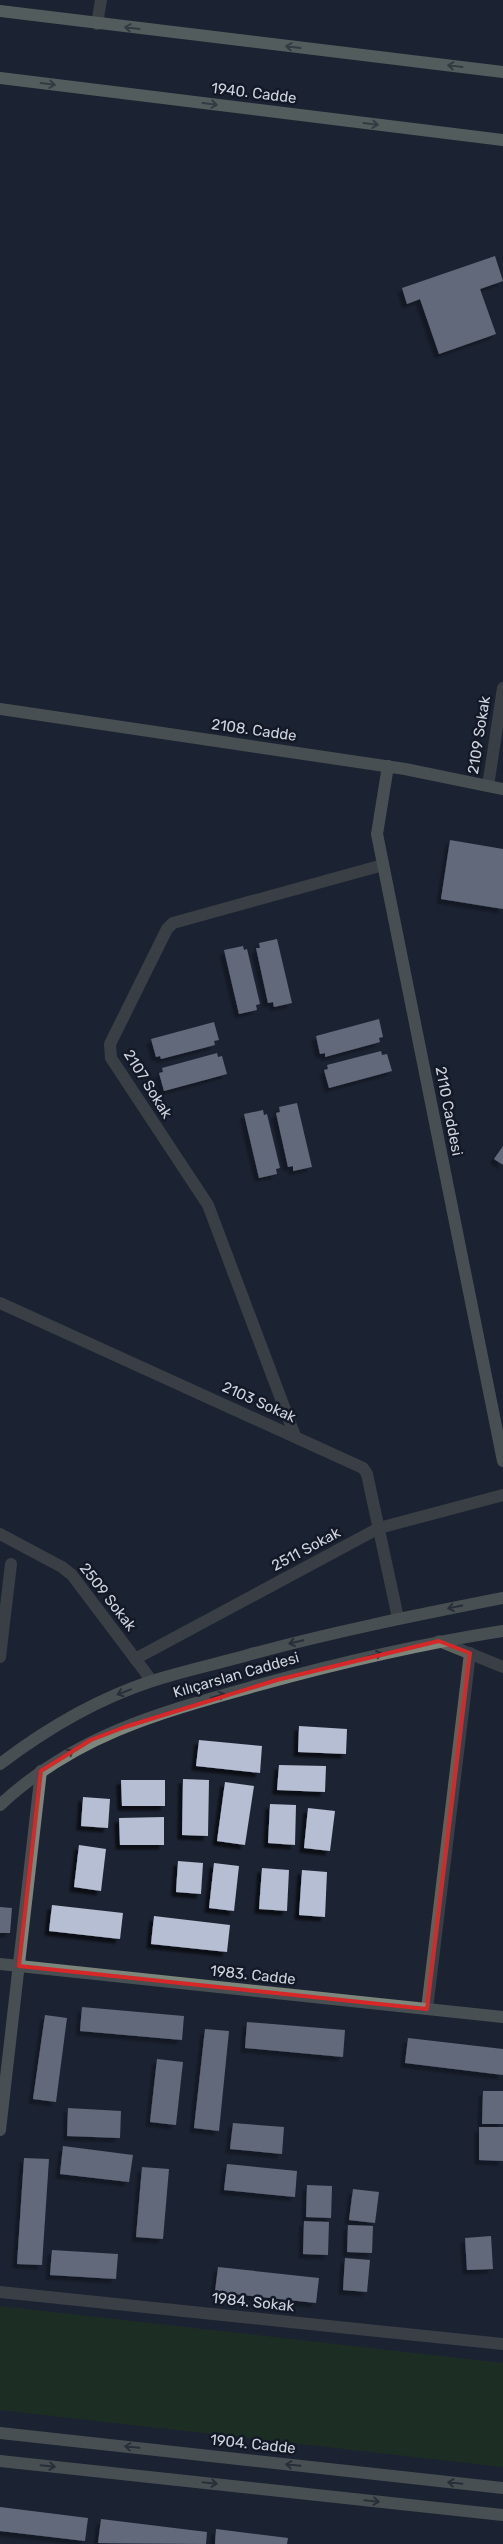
<svg xmlns="http://www.w3.org/2000/svg" width="503" height="2544" viewBox="0 0 503 2544" font-family="Rubik,sans-serif">
  <style>
    .green { fill: #1e3a15 }
    .building { fill: #b5bed2; filter: url(#shadow) }
    .lines { fill: none; stroke-linecap: round; stroke-linejoin: round }
    .street { stroke: #5d625b; stroke-width: 12 }
    .secondary { stroke: #7d867a; stroke-width: 12 }
    .primary { stroke: #96a293; stroke-width: 12 }
    .oneway { stroke: #4e5758 }
    .oneway2 { stroke: #383f44 }
    .marked { fill: none; stroke: #d62828; stroke-width: 4; stroke-linejoin: round }
    .labels { text-anchor: middle; dominant-baseline: central; stroke-width: 5; stroke-linejoin: round; paint-order: stroke }
    .street-label { font-size: 15px; fill: #ced3dd; stroke: #131927 }
  </style>
  <defs>
    <filter id="shadow"><feDropShadow dx="-4.5" dy="4.5" stdDeviation="1" flood-color="#0009"/></filter>
  </defs>
  <rect width="100%" height="100%" fill="#1c2332"/>
  <path class="green" d="M0,2306L503,2363V2467L0,2410Z"/>
  <g class="building">
    <path d="M495,256L503,281L480,289L496,334L439,354L420,299L407,304L402,288Z"/>
    <path d="M450,840L503,849V909L441,899Z"/>
    <path d="M277,939L292,1003L274,1007L273,1002L268,1003L256,948H260L259,943Z"/>
    <path d="M243,946L244,950L247,949L260,1004L256,1005L257,1010L239,1014L224,950Z"/>
    <path d="M379,1019L383,1037L379,1038L380,1042L325,1057V1053L320,1054L316,1036Z"/>
    <path d="M214,1022L219,1040L214,1041L215,1045L161,1059L160,1056L156,1057L151,1039Z"/>
    <path d="M381,1051L382,1055L387,1054L392,1071L329,1088L324,1070L328,1069L327,1065Z"/>
    <path d="M217,1053L218,1057L222,1056L227,1074L164,1091L159,1073L163,1072L162,1068Z"/>
    <path d="M297,1103L312,1167L293,1171V1166L288,1167L276,1113L280,1112L279,1107Z"/>
    <path d="M263,1110L264,1115L267,1114L280,1168L276,1169L277,1174L259,1178L244,1114Z"/>
    <path d="M503,1146V1165L494,1159Z"/>
    <path d="M299,1726L347,1729L346,1754L298,1752Z"/>
    <path d="M199,1740L262,1746L260,1773L196,1766Z"/>
    <path d="M279,1765L326,1766L325,1792L277,1790Z"/>
    <path d="M183,1779L209,1780L208,1836L182,1835Z"/>
    <path d="M121,1780H165V1806H122Z"/>
    <path d="M225,1782L254,1786L245,1845L217,1841Z"/>
    <path d="M83,1797L110,1799L108,1828L81,1826Z"/>
    <path d="M270,1804L296,1805L295,1845L268,1843Z"/>
    <path d="M308,1808L335,1811L330,1851L304,1848Z"/>
    <path d="M164,1817V1845H120L119,1818Z"/>
    <path d="M79,1845L106,1849L101,1891L74,1887Z"/>
    <path d="M178,1861L203,1863L201,1894L176,1892Z"/>
    <path d="M214,1863L239,1866L234,1911L209,1908Z"/>
    <path d="M262,1868L289,1870L287,1911L259,1909Z"/>
    <path d="M302,1870L327,1872L325,1917L299,1915Z"/>
    <path d="M52,1905L123,1913L120,1939L49,1931Z"/>
    <path d="M0,1907L12,1908L10,1933H0Z"/>
    <path d="M154,1916L230,1925L227,1952L151,1944Z"/>
    <path d="M82,2007L184,2016L182,2040L80,2031Z"/>
    <path d="M45,2015L67,2018L56,2102L33,2099Z"/>
    <path d="M247,2022L345,2030L343,2057L245,2048Z"/>
    <path d="M205,2029L229,2031L219,2131L194,2128Z"/>
    <path d="M408,2038L503,2049V2075L405,2063Z"/>
    <path d="M157,2059L183,2062L176,2125L150,2122Z"/>
    <path d="M483,2091H503V2124H482Z"/>
    <path d="M68,2108L121,2111L120,2138L67,2136Z"/>
    <path d="M233,2123L284,2127L282,2154L230,2149Z"/>
    <path d="M479,2127H503V2161L479,2160Z"/>
    <path d="M63,2146L133,2155L129,2182L60,2174Z"/>
    <path d="M24,2158L49,2159L42,2265L17,2264Z"/>
    <path d="M227,2164L297,2171L295,2197L224,2190Z"/>
    <path d="M142,2167L169,2169L163,2239L136,2237Z"/>
    <path d="M307,2185L332,2186L331,2218L306,2217Z"/>
    <path d="M353,2189L379,2192L375,2223L349,2220Z"/>
    <path d="M304,2221L329,2222L328,2255L303,2254Z"/>
    <path d="M348,2225L373,2226L372,2253L347,2252Z"/>
    <path d="M491,2236L493,2269L467,2270L465,2238Z"/>
    <path d="M52,2250L118,2254L116,2279L50,2275Z"/>
    <path d="M345,2258L370,2260L367,2292L343,2290Z"/>
    <path d="M218,2267L319,2278L316,2303L215,2292Z"/>
    <path d="M0,2507L88,2518L85,2541L0,2531Z"/>
    <path d="M101,2519L207,2532L206,2544L98,2543Z"/>
    <path d="M216,2529L288,2538L287,2544H215Z"/>
  </g>
  <g class="lines">
    <g class="street">
      <path d="M97,24L101,0"/>
      <path d="M488,786L503,688"/>
      <path d="M0,1303L363,1468L367,1474L398,1618"/>
      <path d="M295,1436L208,1205L111,1058L110,1044L167,929L173,923L383,865"/>
      <path d="M0,1534L62,1567L72,1575L152,1681"/>
      <path d="M439,1641L503,1667"/>
      <path d="M0,1657L11,1564"/>
      <path d="M135,1659L379,1528L503,1495"/>
      <path d="M427,2009L470,1653"/>
      <path d="M0,2292L503,2344"/>
    </g>
    <g class="secondary">
      <path d="M0,709L405,769L503,789"/>
      <path d="M388,766L377,834L503,1461"/>
      <path d="M0,1764C46,1729 97,1699 152,1681C183,1671 216,1664 248,1655C332,1632 417,1615 503,1598"/>
      <path d="M0,1805C76,1734 162,1712 259,1685C339,1663 420,1644 503,1631"/>
      <path d="M0,1964L503,2017"/>
      <path d="M0,2130L41,1771"/>
      <path d="M0,2433L503,2488"/>
      <path d="M0,2461L503,2515"/>
    </g>
    <g class="primary">
      <path d="M0,11L503,72"/>
      <path d="M0,78L503,140"/>
    </g>
  </g>
  <defs><path id="oneway-shaft" d="M-6 0H5M1.5-3L5.5 0L1.5 3" fill="none" stroke-width="1.6" stroke-linecap="round" stroke-linejoin="round" transform="scale(1.25)"/></defs>
  <g class="oneway">
    <use href="#oneway-shaft" transform="translate(132 28) rotate(-173)"/>
    <use href="#oneway-shaft" transform="translate(293 47) rotate(-173)"/>
    <use href="#oneway-shaft" transform="translate(455 66) rotate(-173)"/>
    <use href="#oneway-shaft" transform="translate(48 84) rotate(7)"/>
    <use href="#oneway-shaft" transform="translate(210 104) rotate(7)"/>
    <use href="#oneway-shaft" transform="translate(371 124) rotate(7)"/>
  </g>
  <g class="oneway2">
    <use href="#oneway-shaft" transform="translate(455 1607) rotate(169)"/>
    <use href="#oneway-shaft" transform="translate(296 1642) rotate(167)"/>
    <use href="#oneway-shaft" transform="translate(375 1655) rotate(-13)"/>
    <use href="#oneway-shaft" transform="translate(124 1692) rotate(159)"/>
    <use href="#oneway-shaft" transform="translate(218 1696) rotate(-16)"/>
    <use href="#oneway-shaft" transform="translate(67 1754) rotate(-31)"/>
    <use href="#oneway-shaft" transform="translate(132 2447) rotate(-174)"/>
    <use href="#oneway-shaft" transform="translate(293 2465) rotate(-174)"/>
    <use href="#oneway-shaft" transform="translate(48 2466) rotate(6)"/>
    <use href="#oneway-shaft" transform="translate(210 2483) rotate(6)"/>
    <use href="#oneway-shaft" transform="translate(455 2483) rotate(-174)"/>
    <use href="#oneway-shaft" transform="translate(372 2501) rotate(6)"/>
  </g>
  <path d="M0 0H503V2544H0ZM439,1641L470,1653L427,2009L19,1966L41,1771L91,1740L125,1727L277,1680Z" fill="#1c2332" fill-opacity=".55" fill-rule="evenodd"/>
  <path class="marked" d="M439,1641L470,1653L427,2009L19,1966L41,1771L91,1740L125,1727L277,1680Z"/>
  <g class="labels">
    <g class="street-label">
      <text transform="translate(254 93) rotate(7)">1940. Cadde</text>
      <text transform="translate(254 730) rotate(8)">2108. Cadde</text>
      <text transform="translate(479 735) rotate(-81)">2109 Sokak</text>
      <text transform="translate(148 1084) rotate(58)">2107 Sokak</text>
      <text transform="translate(449 1111) rotate(79)">2110 Caddesi</text>
      <text transform="translate(259 1402) rotate(24)">2103 Sokak</text>
      <text transform="translate(306 1549) rotate(-28)">2511 Sokak</text>
      <text transform="translate(108 1597) rotate(52)">2509 Sokak</text>
      <text transform="translate(236 1675) rotate(-16)">Kılıçarslan Caddesi</text>
      <text transform="translate(253 1975) rotate(6)">1983. Cadde</text>
      <text transform="translate(253 2302) rotate(6)">1984. Sokak</text>
      <text transform="translate(253 2444) rotate(6)">1904. Cadde</text>
    </g>
  </g>
</svg>
